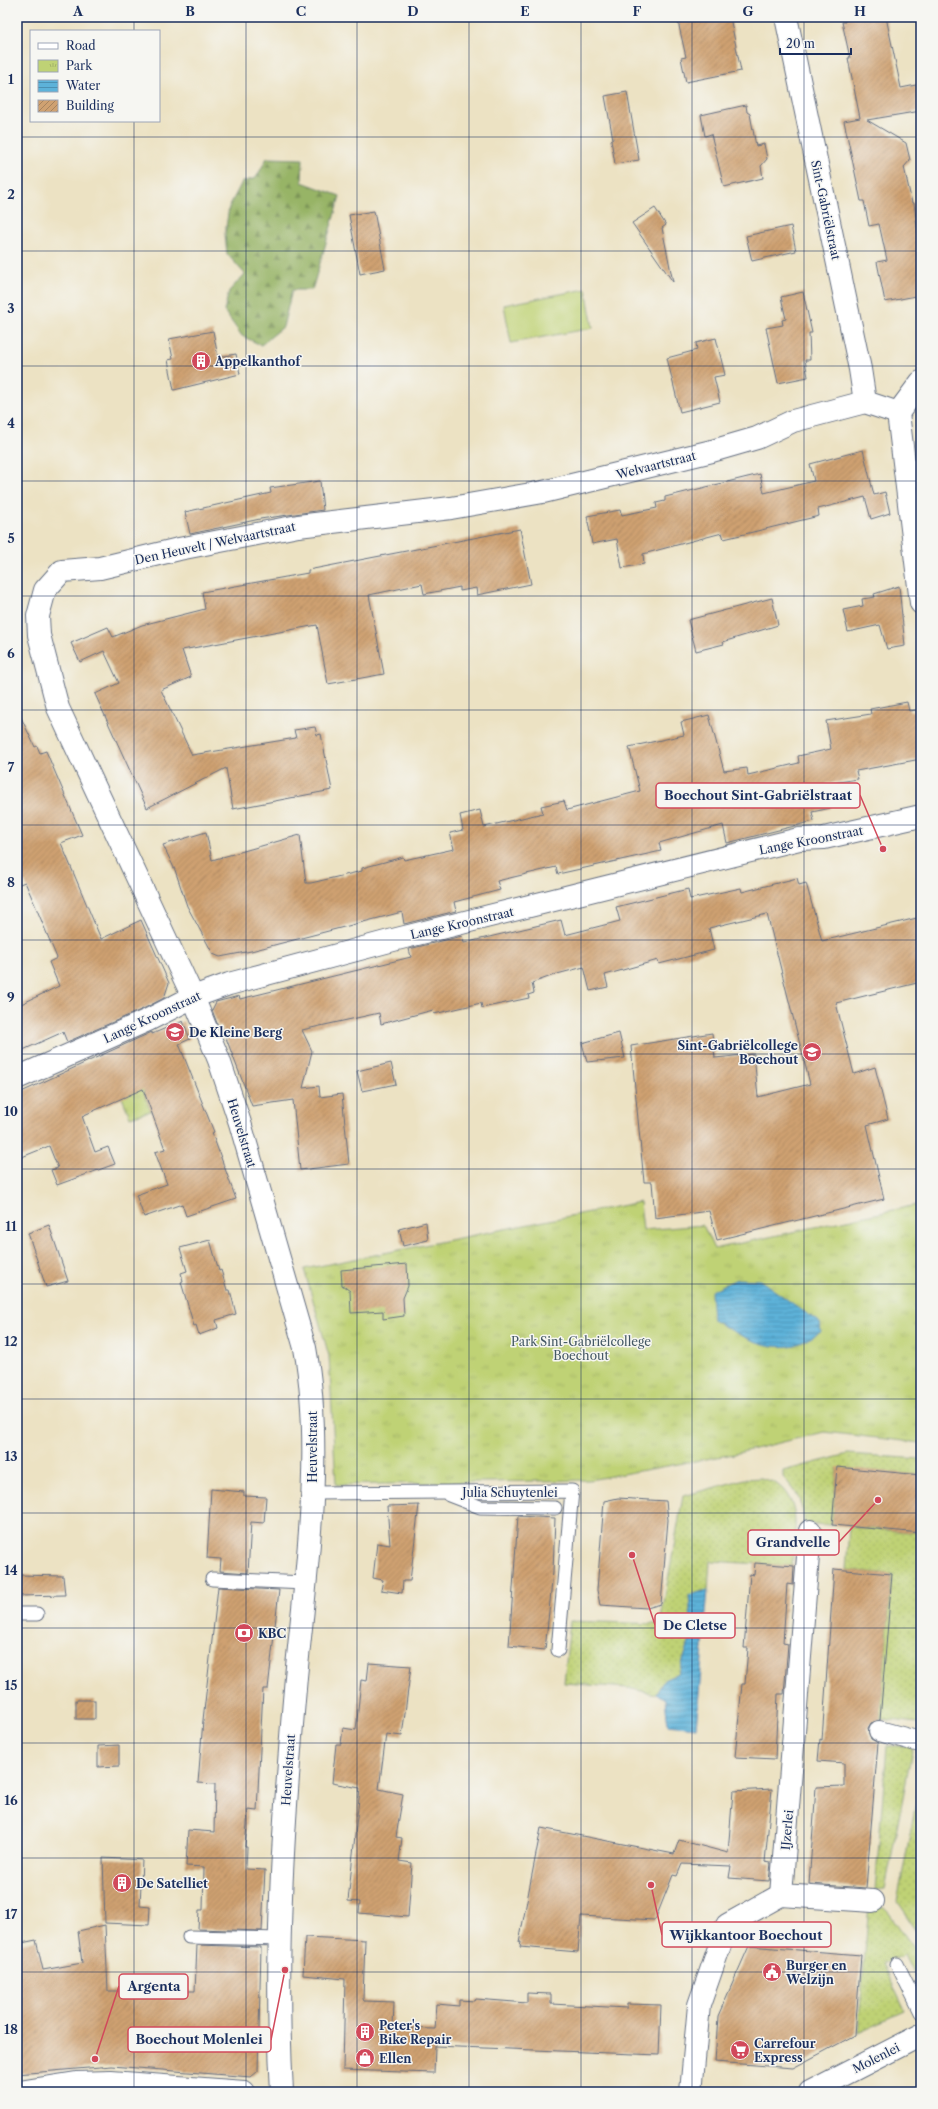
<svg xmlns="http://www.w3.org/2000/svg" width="938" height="2109" viewBox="0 0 938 2109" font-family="'Libre Caslon Text',serif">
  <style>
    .grass { fill: url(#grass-dots); stroke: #6d806a }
    .forest { fill: url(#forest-firs); stroke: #597262 }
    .park { fill: url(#park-tufts); stroke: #6d806a }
    .pitch { fill: #bfd275; stroke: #6d806a }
    .water { fill: url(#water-rules); stroke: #3c709c }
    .building { fill: url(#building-hatch) }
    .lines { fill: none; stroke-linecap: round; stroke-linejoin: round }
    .service-casing { stroke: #646e81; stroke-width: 15 }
    .pedestrian-casing { stroke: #646e81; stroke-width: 22 }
    .minor-casing { stroke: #646e81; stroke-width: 24 }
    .service { stroke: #fff; stroke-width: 13 }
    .pedestrian { stroke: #fff; stroke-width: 20 }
    .minor { stroke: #fff; stroke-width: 22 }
    .grid { fill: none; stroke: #1b2f5e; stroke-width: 1; stroke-opacity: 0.55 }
    .labels { text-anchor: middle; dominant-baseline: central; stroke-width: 3; stroke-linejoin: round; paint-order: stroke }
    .street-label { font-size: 12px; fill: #1b2f5e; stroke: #f6f6f2 }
    .poi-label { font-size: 12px; font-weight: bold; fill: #1b2f5e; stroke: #f6f6f2; text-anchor: start }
    .park-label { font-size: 12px; fill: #445864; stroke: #f6f6f2 }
    .leader { fill: none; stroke: #d1495b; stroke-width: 1.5 }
    .callout-dot { fill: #d1495b; stroke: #f6f6f2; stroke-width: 1.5 }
    .callout { fill: #f6f6f2; stroke: #d1495b; stroke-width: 1.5 }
    .callout-label { font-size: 13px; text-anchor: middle; font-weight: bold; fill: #1b2f5e }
    .neatline { fill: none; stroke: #1b2f5e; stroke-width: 1.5 }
    .grid-label { font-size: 13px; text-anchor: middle; font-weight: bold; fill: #1b2f5e }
  </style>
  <defs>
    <pattern id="grass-dots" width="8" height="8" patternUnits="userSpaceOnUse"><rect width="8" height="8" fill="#bfd275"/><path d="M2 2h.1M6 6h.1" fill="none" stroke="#a4b568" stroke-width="1.8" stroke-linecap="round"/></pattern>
    <pattern id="forest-firs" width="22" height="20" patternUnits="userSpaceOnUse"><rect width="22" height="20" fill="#97b466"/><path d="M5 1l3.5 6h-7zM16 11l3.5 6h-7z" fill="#7a9357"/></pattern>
    <pattern id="park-tufts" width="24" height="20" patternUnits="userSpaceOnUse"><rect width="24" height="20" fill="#bfd275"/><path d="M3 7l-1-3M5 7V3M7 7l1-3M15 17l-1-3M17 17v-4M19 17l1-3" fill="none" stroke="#a4b568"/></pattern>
    <pattern id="water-rules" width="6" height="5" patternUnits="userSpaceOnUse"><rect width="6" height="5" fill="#5db2d9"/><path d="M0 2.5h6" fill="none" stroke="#4c91b3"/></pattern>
    <pattern id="building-hatch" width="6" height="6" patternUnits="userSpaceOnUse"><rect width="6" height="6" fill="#cfa171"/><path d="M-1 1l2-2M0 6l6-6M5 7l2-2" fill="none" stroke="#a78460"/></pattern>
  </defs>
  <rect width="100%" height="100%" fill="#f6f6f2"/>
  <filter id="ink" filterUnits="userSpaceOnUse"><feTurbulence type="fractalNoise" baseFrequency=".025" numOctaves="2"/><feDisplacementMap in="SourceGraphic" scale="8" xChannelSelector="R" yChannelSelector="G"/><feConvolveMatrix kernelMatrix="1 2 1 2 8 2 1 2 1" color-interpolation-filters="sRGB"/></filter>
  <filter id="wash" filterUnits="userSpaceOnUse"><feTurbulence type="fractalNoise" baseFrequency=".012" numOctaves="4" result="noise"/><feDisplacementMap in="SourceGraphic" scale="16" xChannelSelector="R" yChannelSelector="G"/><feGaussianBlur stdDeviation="0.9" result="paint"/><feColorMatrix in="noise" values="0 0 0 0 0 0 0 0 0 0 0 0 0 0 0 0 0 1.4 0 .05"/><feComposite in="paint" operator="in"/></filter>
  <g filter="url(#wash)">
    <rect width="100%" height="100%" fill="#ece2c3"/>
    <g class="grass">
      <path d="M848,1454L921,1459V1475L837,1468L832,1525L804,1524C803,1502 797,1492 783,1477V1471Z"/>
      <path d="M761,1478C766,1480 774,1481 778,1485C803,1504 794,1539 792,1566L710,1561L708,1590L689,1595L692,1634L679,1673L664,1680L656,1694L627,1688L564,1683L570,1621L660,1624L683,1496L745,1479Z"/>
      <path d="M849,1527L921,1533V1713L919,1723L880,1719L892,1574L846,1570Z"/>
      <path d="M887,1746H913L885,1889L875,1890Z"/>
      <path d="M921,1776V1937L897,1902Z"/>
      <path d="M869,1906L884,1908L889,1913L921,1958V1990L904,1955L883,1964L905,2011L858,2032Z"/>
    </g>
    <path class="forest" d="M267,158L303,159L302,182L340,196L312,290H292L283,327L261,345L242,336L224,311L229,291L245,274L227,254L225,234L229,207L242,182L256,178Z"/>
    <g class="park">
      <path d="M105,1056L160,1084L143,1091L151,1111L130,1117Z"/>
      <path d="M640,1202L643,1230L703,1225L714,1249L921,1204V1443L824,1432L734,1454L589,1480L336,1485L329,1356L304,1269Z"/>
    </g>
    <path class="pitch" d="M586,289L593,328L511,343L504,305Z"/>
    <g class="water">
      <path d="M737,1279L760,1280L820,1323L821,1332C813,1336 804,1342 795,1345C766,1352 738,1334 713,1320L711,1291Z"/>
      <path d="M708,1590L696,1728L668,1725L665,1700L656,1694L664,1680L679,1673L692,1634L689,1595Z"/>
    </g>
    <g id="blocks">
      <g class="building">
        <path d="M677,17H730L741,71L686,82L681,58L686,57Z"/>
        <path d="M844,17H886L901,88L921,84V111L867,120L906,143L910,160L904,167L912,203H914L919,241H921V295L885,302L877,262L887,260L879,224L869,226L864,201H861L844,121L860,118L848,58H850L842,22H845Z"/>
        <path d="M627,92L639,160L615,164L611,140L613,139L605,96Z"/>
        <path d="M746,105L747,112L750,114L756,146L764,144L767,159L761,166L763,178L724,187L711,134L705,136L701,115Z"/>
        <path d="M655,208L666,225L662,228L673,282L632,223Z"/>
        <path d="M374,211L385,269L360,274L349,215Z"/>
        <path d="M791,226L796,251L752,261L746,236Z"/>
        <path d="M803,292L812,333H809L810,360H805L808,377L778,383L766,328L783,325L782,320L786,319L781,297Z"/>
        <path d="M213,331L218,357L236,354L240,374L174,390L168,360L173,359L169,339Z"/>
        <path d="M716,338L725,375L714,377L720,402L680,412L667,358L697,350L696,343Z"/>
        <path d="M863,450L874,495L885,492L890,513L871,519L865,497L818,509L819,516L724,539L722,533L643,554L644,564L622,568L617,539L592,544L587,516L620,510L622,515L657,508L656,503L665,501V497L760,474L764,493L814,481L810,464Z"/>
        <path d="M320,481L323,510L260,519L190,534L185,512L271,493L270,488Z"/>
        <path d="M520,529L531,584L477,595L476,588L460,591V587L424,594L422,584L369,595L384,674L328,684L317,625L182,650L191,677L161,690L192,755L296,738L294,730L315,727L317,735L321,734L332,790L233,809L226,768L147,808L95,694L119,683L104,651L80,662L71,643L108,627L113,637L142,625L205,609L202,592L308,573V570Z"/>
        <path d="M899,586L905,646L887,649L880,625L848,632L843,610L863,606L862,599L875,597L874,594Z"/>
        <path d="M772,598L778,625L723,642L724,644L696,651L688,620Z"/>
        <path d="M907,702L909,711L916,710L921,739V759L856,771L858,779L826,784L831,808L812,812L814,821L727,843L723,825L659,843L661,851L558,874L556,867L497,881L500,890L454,902L456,911L404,924L402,912L251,951L220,957L213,954L187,906L175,870L163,845L206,832L212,860L300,835L306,883H311L362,871V868L403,857L404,860L454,849L450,833L463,830L460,815L480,810L484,827L543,813L541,806L564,801L567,810L640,791L629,747L684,735L681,722L709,715L724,771L747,768L748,775L799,763L798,756L831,749L826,721L871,714L870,709Z"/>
        <path d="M17,709L35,747L37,746L40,753L46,751L82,835L61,843L101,939L141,920L169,983L164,998L143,1009L67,1042L63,1032L23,1050L17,1038V1006L59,986L49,962L57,958L35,905L25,882L17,885Z"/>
        <path d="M797,878L799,885L806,883L822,941L921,917V982L836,1003L854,1074L875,1067L888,1119L867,1125L884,1199L717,1240L709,1211L655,1218L652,1182H644L631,1046L712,1033L715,1058L754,1054L758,1097L810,1084L767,914L709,928L714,950L659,964L658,960L605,975L608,987L590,991L584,967L557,974L532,983L534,993L528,995L529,998L482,1008L481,1003L434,1014L433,1010L381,1024L379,1013L302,1030L312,1051L303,1088L319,1086L320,1097L342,1094L349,1164L300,1170L293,1100L252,1106L221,1025L218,1026L212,1010L216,1002L239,996L240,999L411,957L409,949L462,936L464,943L561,920L565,935L620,921L616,907L688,889L690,899L741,888L742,892Z"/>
        <path d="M183,1021L190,1039L179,1044L214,1132L212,1133L236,1199L186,1216L182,1204L144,1217L136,1195L167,1184L155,1152L165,1149L143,1089L82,1116L95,1152L108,1147L115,1164L57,1185L51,1170L58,1168L49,1146L17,1159V1094L152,1032V1034Z"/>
        <path d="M619,1033L625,1058L587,1062L582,1043Z"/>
        <path d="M391,1063L396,1084L362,1091L357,1071Z"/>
        <path d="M426,1222L428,1240L403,1246L399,1229Z"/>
        <path d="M49,1225L68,1281L46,1287L28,1233Z"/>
        <path d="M210,1240L219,1271L221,1270L227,1290H230L236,1314L216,1320L218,1328L199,1335L196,1325L194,1326L181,1282L183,1281L181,1273L187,1271L180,1248Z"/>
        <path d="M407,1264L408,1286L403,1298L404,1316L383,1319V1311L351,1313L350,1291L342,1285L341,1270Z"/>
        <path d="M837,1467L921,1475V1533L832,1525Z"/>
        <path d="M211,1489L244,1492V1496L266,1497L264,1523L251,1522L248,1573L220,1571L221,1559L207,1558Z"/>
        <path d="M618,1498L666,1501L668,1520L661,1604L647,1608L600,1605L597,1590L604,1501Z"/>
        <path d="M419,1505L410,1581H403L402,1593L381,1590L383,1580L373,1578L377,1543L390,1545L387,1506Z"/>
        <path d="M518,1516L555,1518L553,1572L545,1650L509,1646Z"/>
        <path d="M755,1563L794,1566L793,1585L787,1584L783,1643L788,1644L784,1694H778L775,1759L735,1757L742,1684H745L748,1648H744L750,1574L754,1575Z"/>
        <path d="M834,1569L892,1574L880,1720L871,1723L868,1728L871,1739L878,1743L866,1888L809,1884L816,1787L844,1786V1763L818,1761L820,1739L822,1740Z"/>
        <path d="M20,1575L63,1576L65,1595L19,1596Z"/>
        <path d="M218,1587L279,1590L268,1689H263L257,1811L248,1810L245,1847H247L246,1869L265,1870L262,1931L198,1929L199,1910H203L204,1867L186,1866L188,1830L214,1832L215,1784L198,1783L203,1720Z"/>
        <path d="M369,1663L411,1666L402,1736L386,1734L379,1789L403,1794L396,1837L402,1838L399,1861L412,1863L408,1917L359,1913L360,1902L348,1901L360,1788L332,1783L336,1744H341L343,1728L356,1730L361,1680L367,1681Z"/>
        <rect x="76" y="1700" width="19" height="19"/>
        <path d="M119,1745V1766L98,1767V1746Z"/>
        <path d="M772,1789L765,1862L771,1863L769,1881L729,1878L731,1866L682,1864L677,1876L673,1875L655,1920L581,1916L578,1952L520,1947L521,1942H519L541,1828L674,1854L679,1840L728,1853L733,1791Z"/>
        <path d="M103,1858L142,1860L140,1906L150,1907L149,1925L105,1923Z"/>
        <path d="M105,1925L108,1991H195L197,1945L261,1947L258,2071L251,2077L112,2066L17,2074V1944L36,1940L43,1970L82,1963L78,1931Z"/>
        <path d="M305,1937L365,1940L363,1999L364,2001L394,2002L393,2028L435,2029L437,2004L459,2006V2000L475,2001L476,1999L527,2003V1993L551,1994V2004L627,2008V2004L661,2005L659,2055L435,2046L434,2073L343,2070L345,1979L303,1975Z"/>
        <path d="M749,1946L861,1955L855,2035L793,2068L715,2062L718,2016Z"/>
      </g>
    </g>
  </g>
  <g filter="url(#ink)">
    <use href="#blocks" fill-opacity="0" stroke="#646e81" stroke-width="1"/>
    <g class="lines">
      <g class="service-casing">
        <g id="service">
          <path d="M311,1493L572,1491L558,1650"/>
          <path d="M449,1495L480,1507L555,1508"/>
          <path d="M212,1579L305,1583"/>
          <path d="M17,1614H37"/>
          <path d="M189,1937L279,1939"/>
          <path d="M897,1964L921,2012"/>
        </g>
      </g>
      <g class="pedestrian-casing">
        <path id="pedestrian" d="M879,1731L920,1742"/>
      </g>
      <g class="minor-casing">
        <g id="minor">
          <path d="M786,17L860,369L865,402"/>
          <path d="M898,413L921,603"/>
          <path d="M898,413L921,382"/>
          <path d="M17,1078L148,1020L193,997L229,984L397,939L799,839L824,838L921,816"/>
          <path d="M781,1895L810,1531"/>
          <path d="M781,1895L873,1901"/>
          <path d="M19,2092L76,2083L111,2082L244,2092"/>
          <path d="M282,2092C274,1953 284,1815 296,1677C306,1572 324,1452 305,1348L240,1123L219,1060L193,997L58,708L39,635L38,616L45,590L62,571L100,568L179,549L298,526L451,508L543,492L712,451L757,438L793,421L865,402L898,413"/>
          <path d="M691,2092L699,2005L727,1925L781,1895"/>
          <path d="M810,2092L921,2035"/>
        </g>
      </g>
      <use href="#service" class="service"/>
      <use href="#pedestrian" class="pedestrian"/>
      <use href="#minor" class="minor"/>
    </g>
  </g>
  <path class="grid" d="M134,17V31M246,17V2092M357,17V2092M469,17V2092M581,17V2092M692,17V2092M804,17V2092M134,121V2092M17,137H921M17,251H921M17,366H921M17,481H921M17,596H921M17,710H921M17,825H921M17,940H921M17,1054H921M17,1169H921M17,1284H921M17,1399H921M17,1513H921M17,1628H921M17,1743H921M17,1858H921M17,1972H921"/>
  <defs>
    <g id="building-disc" transform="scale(1)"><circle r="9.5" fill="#d1495b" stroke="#f6f6f2"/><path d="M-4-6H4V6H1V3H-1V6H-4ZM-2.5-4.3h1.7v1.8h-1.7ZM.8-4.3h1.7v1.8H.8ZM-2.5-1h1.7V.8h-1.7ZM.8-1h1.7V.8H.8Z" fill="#fff"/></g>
    <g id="school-disc" transform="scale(1)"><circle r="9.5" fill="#d1495b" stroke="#f6f6f2"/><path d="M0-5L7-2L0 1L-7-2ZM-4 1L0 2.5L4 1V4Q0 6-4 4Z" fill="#fff"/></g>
    <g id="bank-disc" transform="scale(1)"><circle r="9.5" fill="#d1495b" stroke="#f6f6f2"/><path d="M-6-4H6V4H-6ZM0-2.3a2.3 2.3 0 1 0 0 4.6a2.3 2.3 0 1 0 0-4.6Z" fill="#fff"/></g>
    <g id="civic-disc" transform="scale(1)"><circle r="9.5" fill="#d1495b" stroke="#f6f6f2"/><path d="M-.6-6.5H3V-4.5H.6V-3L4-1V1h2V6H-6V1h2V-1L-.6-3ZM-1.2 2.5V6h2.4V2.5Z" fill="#fff"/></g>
    <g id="supermarket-disc" transform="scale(1)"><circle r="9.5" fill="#d1495b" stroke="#f6f6f2"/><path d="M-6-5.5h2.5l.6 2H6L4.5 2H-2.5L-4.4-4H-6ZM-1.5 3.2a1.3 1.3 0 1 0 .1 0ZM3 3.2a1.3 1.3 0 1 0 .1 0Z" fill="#fff"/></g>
    <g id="shop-disc" transform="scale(1)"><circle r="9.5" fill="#d1495b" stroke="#f6f6f2"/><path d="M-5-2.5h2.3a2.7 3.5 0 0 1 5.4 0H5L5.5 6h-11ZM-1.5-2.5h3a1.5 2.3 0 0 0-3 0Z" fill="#fff"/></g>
  </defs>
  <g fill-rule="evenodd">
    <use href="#building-disc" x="201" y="361"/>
    <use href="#school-disc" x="175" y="1032"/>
    <use href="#school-disc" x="812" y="1052"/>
    <use href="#bank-disc" x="244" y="1633"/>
    <use href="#building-disc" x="122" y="1883"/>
    <use href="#civic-disc" x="772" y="1972"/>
    <use href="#building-disc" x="365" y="2032"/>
    <use href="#supermarket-disc" x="740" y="2050"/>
    <use href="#shop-disc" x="365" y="2058"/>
  </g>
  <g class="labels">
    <g class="street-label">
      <text transform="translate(826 210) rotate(78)">Sint-Gabriëlstraat</text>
      <text transform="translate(656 465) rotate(-14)">Welvaartstraat</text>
      <text transform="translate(215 543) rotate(-12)">Den Heuvelt / Welvaartstraat</text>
      <text transform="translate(811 840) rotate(-11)">Lange Kroonstraat</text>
      <text transform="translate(462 923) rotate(-13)">Lange Kroonstraat</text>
      <text transform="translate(152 1017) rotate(-25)">Lange Kroonstraat</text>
      <text transform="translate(242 1133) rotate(73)">Heuvelstraat</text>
      <text transform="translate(312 1447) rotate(-90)">Heuvelstraat</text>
      <text x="510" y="1492">Julia Schuytenlei</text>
      <text transform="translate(288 1770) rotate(-86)">Heuvelstraat</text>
      <text transform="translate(787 1830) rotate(-85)">IJzerlei</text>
      <text transform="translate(876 2058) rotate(-27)">Molenlei</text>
    </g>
    <g class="poi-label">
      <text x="215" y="361">Appelkanthof</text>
      <text x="189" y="1032">De Kleine Berg</text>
      <text x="798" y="1045" text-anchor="end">Sint-Gabriëlcollege<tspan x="798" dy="14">Boechout</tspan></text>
      <text x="258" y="1633">KBC</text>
      <text x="136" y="1883">De Satelliet</text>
      <text x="786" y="1965">Burger en<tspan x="786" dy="14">Welzijn</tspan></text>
      <text x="379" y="2025">Peter's<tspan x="379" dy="14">Bike Repair</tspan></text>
      <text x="754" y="2043">Carrefour<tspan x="754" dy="14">Express</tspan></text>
      <text x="379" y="2058">Ellen</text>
    </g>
    <g class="park-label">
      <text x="581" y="1341">Park Sint-Gabriëlcollege<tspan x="581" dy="14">Boechout</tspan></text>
    </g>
  </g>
  <path class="leader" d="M883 849L860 795M878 1500L839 1542M632 1555L655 1625M651 1885L662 1935M95 2059L119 1986M285 1970L271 2040"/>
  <g class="callout-dot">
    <circle cx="883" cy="849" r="4"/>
    <circle cx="878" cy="1500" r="4"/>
    <circle cx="632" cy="1555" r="4"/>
    <circle cx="651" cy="1885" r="4"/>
    <circle cx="95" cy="2059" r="4"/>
    <circle cx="285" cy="1970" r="4"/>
  </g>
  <g class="callout">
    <rect x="656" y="783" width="204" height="25" rx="4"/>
    <rect x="748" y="1530" width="91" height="25" rx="4"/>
    <rect x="655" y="1613" width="80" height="25" rx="4"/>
    <rect x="662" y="1922" width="169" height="25" rx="4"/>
    <rect x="119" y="1974" width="69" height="25" rx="4"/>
    <rect x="128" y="2027" width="143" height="25" rx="4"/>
  </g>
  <g class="callout-label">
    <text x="758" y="800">Boechout Sint-Gabriëlstraat</text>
    <text x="793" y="1547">Grandvelle</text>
    <text x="695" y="1630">De Cletse</text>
    <text x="746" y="1940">Wijkkantoor Boechout</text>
    <text x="154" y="1991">Argenta</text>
    <text x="199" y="2044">Boechout Molenlei</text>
  </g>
  <rect width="938" height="2109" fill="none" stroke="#f6f6f2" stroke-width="44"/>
  <rect x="30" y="30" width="130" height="92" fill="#f6f6f2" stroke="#9ea6b7"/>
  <rect x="38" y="43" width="20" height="6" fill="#ffffff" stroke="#9ea6b7"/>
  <text x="66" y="50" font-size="12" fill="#1b2f5e">Road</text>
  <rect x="38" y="60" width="20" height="12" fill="url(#park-tufts)" stroke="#9ea6b7"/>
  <text x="66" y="70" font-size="12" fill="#1b2f5e">Park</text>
  <rect x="38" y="80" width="20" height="12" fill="url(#water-rules)" stroke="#9ea6b7"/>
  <text x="66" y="90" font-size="12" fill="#1b2f5e">Water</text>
  <rect x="38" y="100" width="20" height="12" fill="url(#building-hatch)" stroke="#9ea6b7"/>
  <text x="66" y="110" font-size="12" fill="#1b2f5e">Building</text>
  <path d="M780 48v6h71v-6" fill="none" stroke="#1b2f5e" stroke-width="2"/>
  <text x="786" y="48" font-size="12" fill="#1b2f5e" stroke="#f6f6f2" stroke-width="3" paint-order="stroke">20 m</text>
  <rect x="22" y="22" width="894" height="2065" class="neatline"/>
  <g class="grid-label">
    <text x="78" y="16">A</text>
    <text x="190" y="16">B</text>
    <text x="301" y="16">C</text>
    <text x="413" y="16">D</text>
    <text x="525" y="16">E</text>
    <text x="637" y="16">F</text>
    <text x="748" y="16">G</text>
    <text x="860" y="16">H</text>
    <text x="11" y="84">1</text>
    <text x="11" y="199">2</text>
    <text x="11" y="313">3</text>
    <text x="11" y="428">4</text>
    <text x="11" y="543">5</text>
    <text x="11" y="658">6</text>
    <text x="11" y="772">7</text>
    <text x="11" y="887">8</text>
    <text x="11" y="1002">9</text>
    <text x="11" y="1116">10</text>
    <text x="11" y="1231">11</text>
    <text x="11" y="1346">12</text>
    <text x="11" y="1461">13</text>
    <text x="11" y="1575">14</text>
    <text x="11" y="1690">15</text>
    <text x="11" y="1805">16</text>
    <text x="11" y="1919">17</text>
    <text x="11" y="2034">18</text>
  </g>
</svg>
